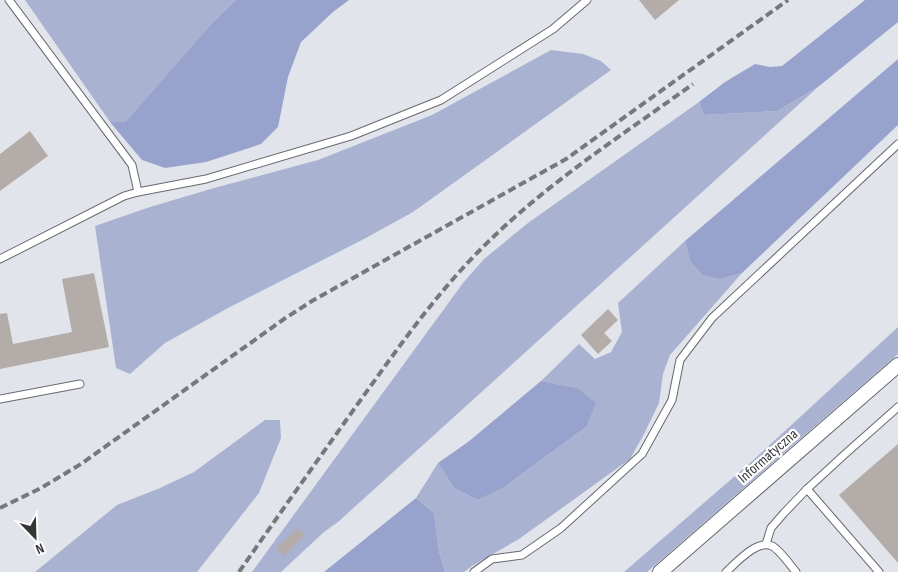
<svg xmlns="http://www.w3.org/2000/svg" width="898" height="572" viewBox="0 0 898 572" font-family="'Sofia Sans Condensed',sans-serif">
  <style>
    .green { fill: #aab2d1 }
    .forest { fill: #98a3cd }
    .building { fill: #b3aca8 }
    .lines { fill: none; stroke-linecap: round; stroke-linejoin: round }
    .service-casing { stroke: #67696f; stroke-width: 9 }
    .minor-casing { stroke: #67696f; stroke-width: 16 }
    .service { stroke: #fff; stroke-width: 7 }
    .minor { stroke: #fff; stroke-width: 14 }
    .rail { stroke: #77787c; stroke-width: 4; stroke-dasharray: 8 4; stroke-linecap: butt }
    .labels { text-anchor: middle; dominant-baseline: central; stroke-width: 4.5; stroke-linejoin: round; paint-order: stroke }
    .street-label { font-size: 15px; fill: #363639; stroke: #fff }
  </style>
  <rect width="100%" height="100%" fill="#e2e4eb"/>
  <g class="green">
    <path d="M25,0H236L212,23L126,123L110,122Z"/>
    <path d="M551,50L583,54L601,61L611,70L413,212L364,239L228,308L165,343L130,374L116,368L95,226L150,207L214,188L318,160L432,115Z"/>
    <path d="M818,87L338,522L324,532L281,572H252L463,283L484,259L528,223L699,102L704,115L777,111Z"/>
    <path d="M685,241L690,261L721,279L742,273L670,355L663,374L659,403L643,436L630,459L519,539L472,566L464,572H445L439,551L434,513L416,498L438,463L454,488L478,500L503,488L586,427L576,388L541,381L579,344L595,359L611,352L622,332L618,303Z"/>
    <path d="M898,327V354L647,572H624L750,463Z"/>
    <path d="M265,420H280L281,438L259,493L197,572H35L117,505L160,488L194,472Z"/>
  </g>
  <g class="forest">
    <path d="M236,0H349L333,12L301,42L288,77L278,127L261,144L206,162L165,168L142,160L110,122H126L212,23Z"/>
    <path d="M865,0H898V22L818,87L777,111L704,115L699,102L725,82L755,64L770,67L782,66Z"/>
    <path d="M898,59V125L742,273L721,279L703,275L690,261L685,241Z"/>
    <path d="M541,381L577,388L596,403L586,427L503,488L478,500L454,488L438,463L468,442Z"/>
    <path d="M416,498L434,513L439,551L445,572H324Z"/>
  </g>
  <g class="building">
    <path d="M639,0H679L655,20Z"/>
    <path d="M30,131L48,156L0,191V154Z"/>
    <path d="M94,273L109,347L0,369V314L7,313L13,344L72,332L62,279Z"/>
    <path d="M608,309L618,320L604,333L612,341L598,354L581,335Z"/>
    <path d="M898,444V563L839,495Z"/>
    <path d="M298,528L305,535L283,556L276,548Z"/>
  </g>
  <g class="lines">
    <g class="service-casing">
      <g id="service">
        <path d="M9,0L132,165L138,192"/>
        <path d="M0,259L124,196L138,192L206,179L351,136L441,100L553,29L587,0"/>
        <path d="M0,399L80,384"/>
        <path d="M807,489L879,572"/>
        <path d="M766,544L771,528L784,513L807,489L844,455L898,407"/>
        <path d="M474,572L492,559L522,555L561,528L642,454L672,400L680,360L712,318L898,144"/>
        <path d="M726,572C736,563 757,539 772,546C780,550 790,565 796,572"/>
      </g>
    </g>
    <g class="minor-casing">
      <path id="minor" d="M660,572L898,365"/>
    </g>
    <use href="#service" class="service"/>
    <use href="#minor" class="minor"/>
    <g class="rail">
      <path d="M0,508L41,488L81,464L284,319L312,301L566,159L788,0"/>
      <path d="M239,572C278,516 317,461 357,405C396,351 434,296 481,249C544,185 621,136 693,84"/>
    </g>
  </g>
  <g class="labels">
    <g class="street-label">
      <text transform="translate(768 456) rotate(-41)">Informatyczna</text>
    </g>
  </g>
  <g transform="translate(35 537) rotate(157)" stroke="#ffffff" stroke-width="4" paint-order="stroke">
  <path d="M0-4L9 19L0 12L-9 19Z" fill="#363639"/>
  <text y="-8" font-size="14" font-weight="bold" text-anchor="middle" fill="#363639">N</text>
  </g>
</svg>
